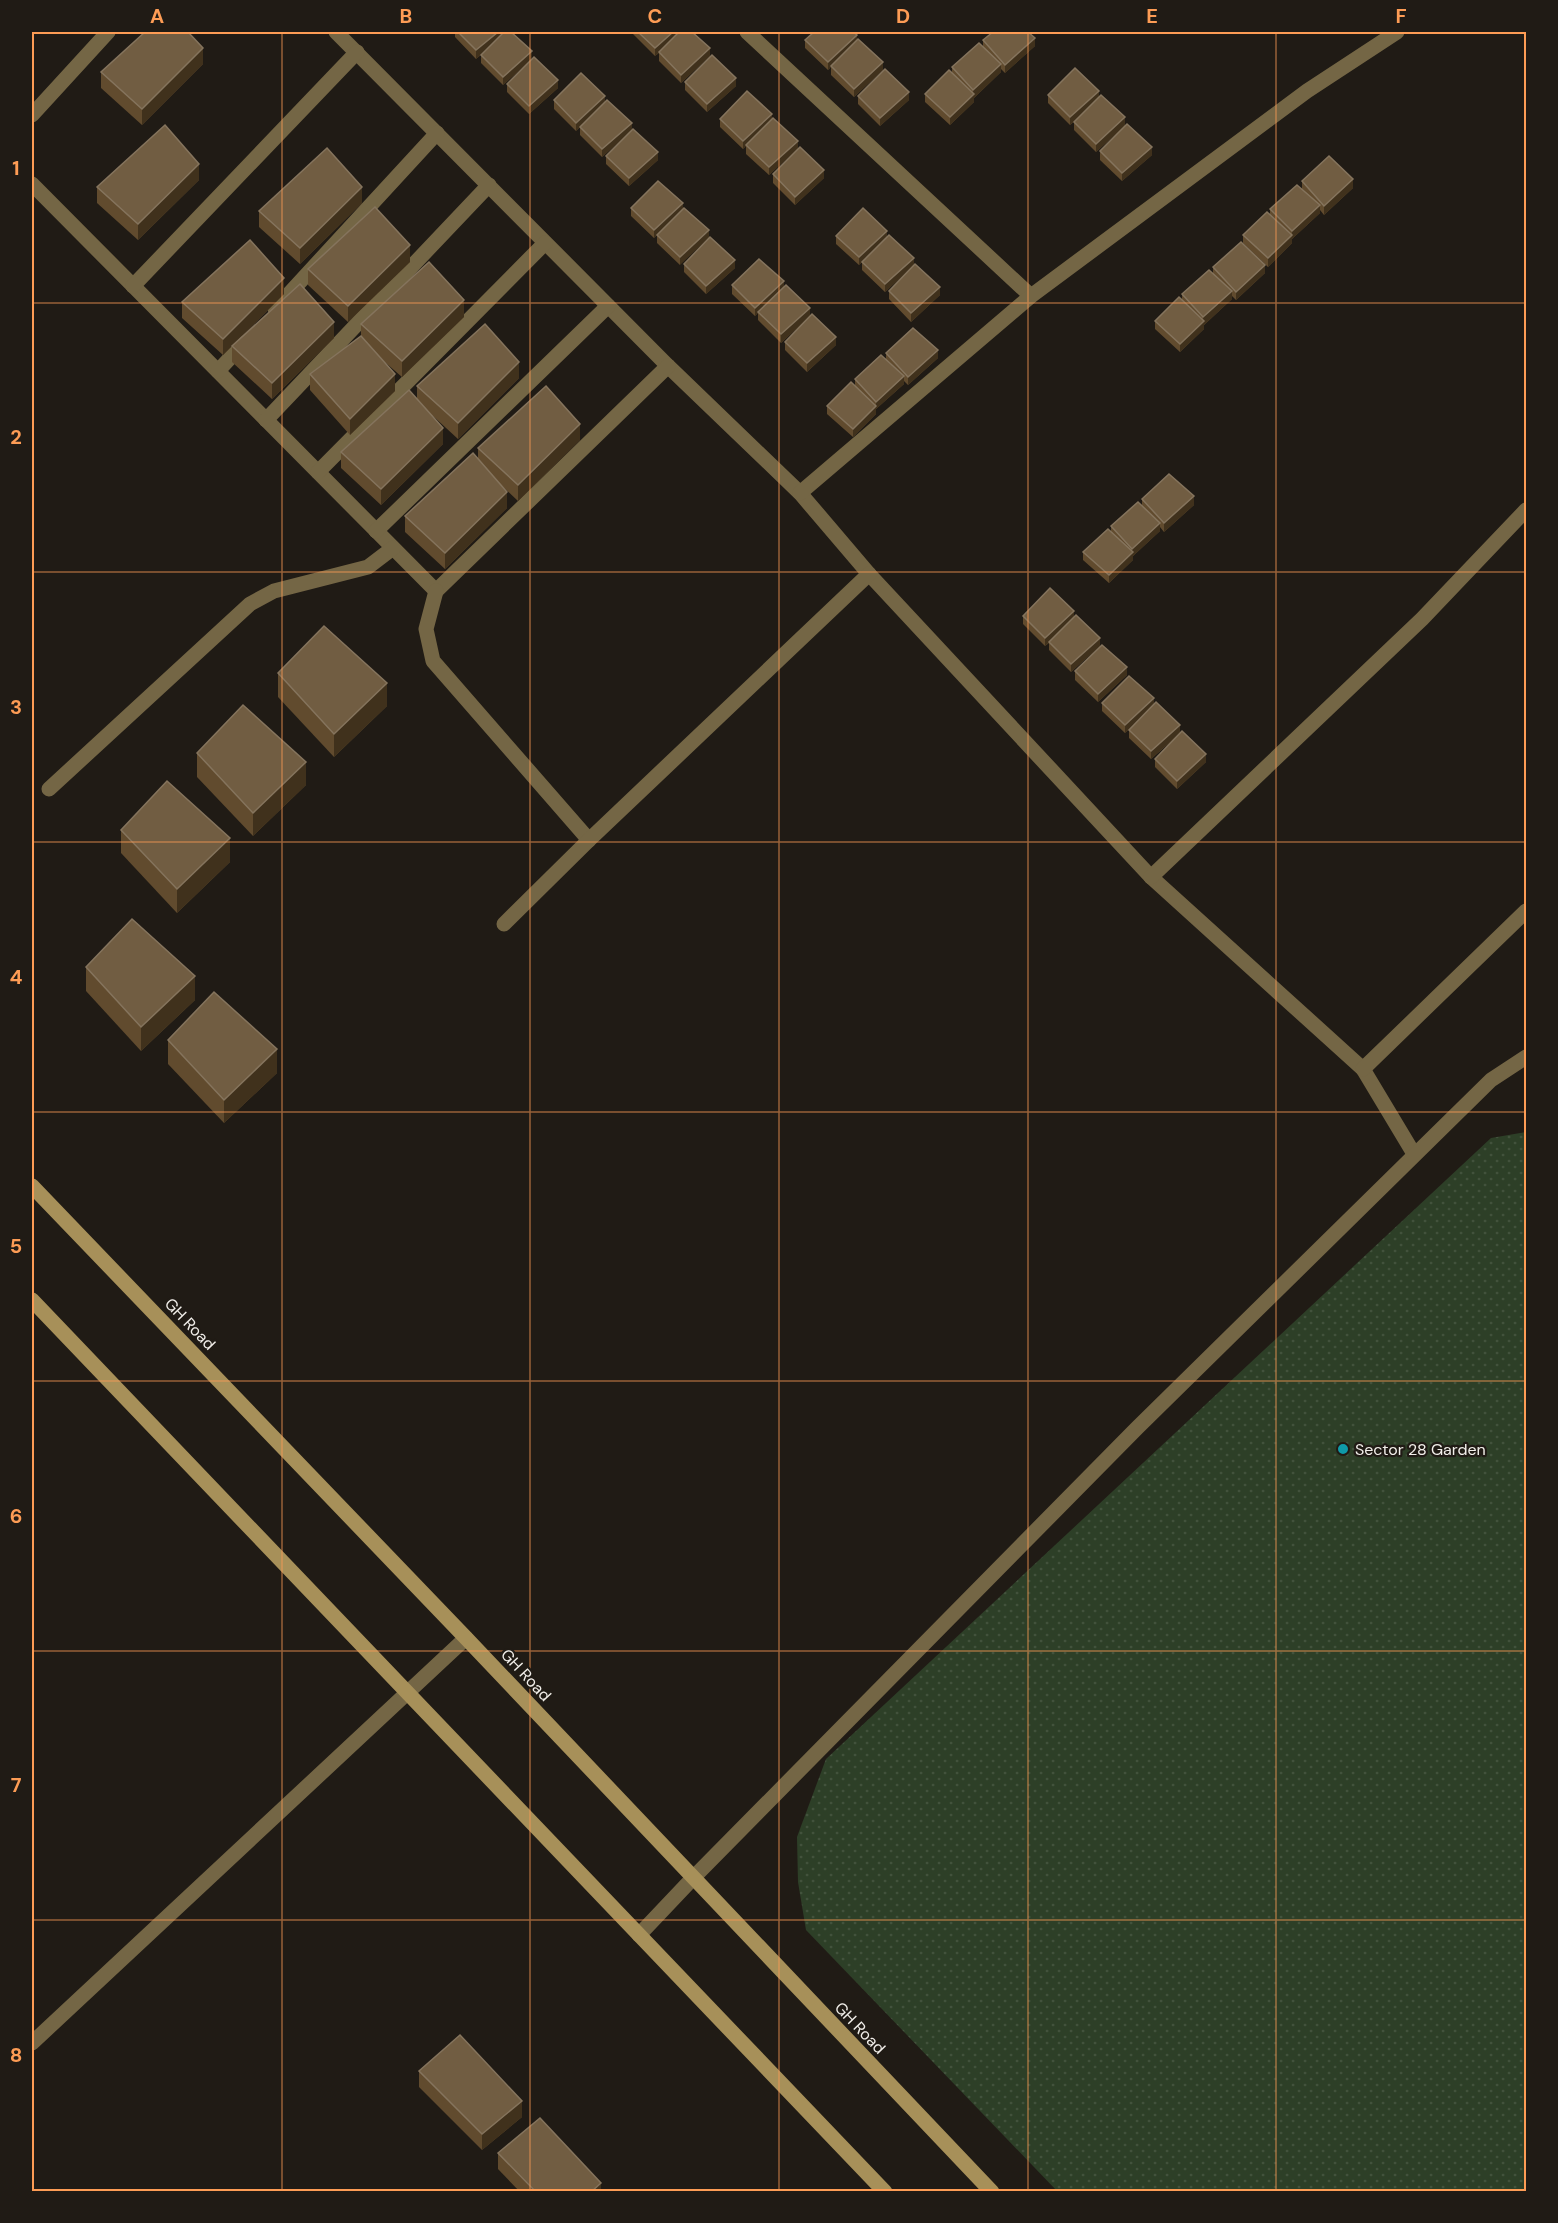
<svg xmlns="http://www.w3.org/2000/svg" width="1558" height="2223" viewBox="0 0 1558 2223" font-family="'DM Sans',sans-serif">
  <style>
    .green { fill: url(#green-dots) }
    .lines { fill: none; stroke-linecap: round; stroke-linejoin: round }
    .street { stroke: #746645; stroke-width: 15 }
    .secondary { stroke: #a79059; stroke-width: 15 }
    .wall { fill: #614b2e }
    .shaded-wall { fill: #40311c }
    .building { fill: #715d42; stroke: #85745d; stroke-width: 1.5 }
    .grid { fill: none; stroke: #fd9c55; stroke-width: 1.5; stroke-opacity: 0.55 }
    .culture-dot { fill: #0f9aa8; stroke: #201b15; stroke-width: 2 }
    .labels { text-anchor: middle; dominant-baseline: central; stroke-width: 4.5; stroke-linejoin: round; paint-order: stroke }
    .street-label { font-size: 16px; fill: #f2efea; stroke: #201b15 }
    .poi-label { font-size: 16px; fill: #f2efea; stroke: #201b15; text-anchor: start }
    .neatline { fill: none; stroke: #fd9c55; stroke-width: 2 }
    .grid-label { font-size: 20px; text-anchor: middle; font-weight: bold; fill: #fd9c55 }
  </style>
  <defs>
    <pattern id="green-dots" width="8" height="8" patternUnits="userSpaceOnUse" patternTransform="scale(1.5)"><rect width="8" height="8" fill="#2d3f27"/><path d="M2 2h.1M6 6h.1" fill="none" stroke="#42523c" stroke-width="1.8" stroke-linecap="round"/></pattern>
  </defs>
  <rect width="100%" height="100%" fill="#201b15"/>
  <path class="green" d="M1526,1132V2191H1057L806,1930L798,1882L797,1837L826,1759L1491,1138Z"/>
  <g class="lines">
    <g class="street">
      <path d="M336,32L668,366L800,493L869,574L1151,877L1363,1069L1414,1154"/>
      <path d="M747,32L1031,296"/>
      <path d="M32,115L108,32"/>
      <path d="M32,184L436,591L668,366"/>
      <path d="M133,286L357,52"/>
      <path d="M275,309L437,133"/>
      <path d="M218,371L244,343"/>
      <path d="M266,420L489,185"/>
      <path d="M318,472L545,243"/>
      <path d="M800,493L1031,296L1307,91L1397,32"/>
      <path d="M376,531L608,306"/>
      <path d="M436,591L426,629L433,661L589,840"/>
      <path d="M49,789L250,604L274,591L368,567L393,548"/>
      <path d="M1151,877L1422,619L1526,510"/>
      <path d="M504,924L589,840L869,574"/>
      <path d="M1363,1069L1526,911"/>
      <path d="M639,1935L693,1878L1137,1428L1491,1080L1526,1057"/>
      <path d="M32,2043L466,1638"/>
    </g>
    <g class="secondary">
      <path d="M32,1186L466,1638L992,2192"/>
      <path d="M32,1300L885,2192"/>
    </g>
  </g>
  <g class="wall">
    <path d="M455,32H511L532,59L503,85L481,63V55L482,54L476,59L455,37Z"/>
    <path d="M633,32H692L710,56L681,83L659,61V53L655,56L633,34Z"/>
    <path d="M805,40H857L883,70L854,97L831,75V67L828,70L805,48Z"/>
    <path d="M983,40L1035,46L1005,73L1001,69V72L974,98V102L950,125L925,102V94L952,73V67L983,47Z"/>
    <path d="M203,64L142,125L101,88V72Z"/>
    <path d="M685,82L736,86L707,112L685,90Z"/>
    <path d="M507,84L558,88L529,114L507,92Z"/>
    <path d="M1048,95L1099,96L1125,126L1096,152L1074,130V122L1076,120L1070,125L1048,103Z"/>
    <path d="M858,96L909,100L880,126L858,104Z"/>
    <path d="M554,100L605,102L658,160L629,186L606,164V156L628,134L602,157L580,135V127L583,124L576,131L554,109Z"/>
    <path d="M720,119H772L824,178L795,205L773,183V174L797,149L769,175L746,154V146L743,149L720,127Z"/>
    <path d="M1100,151L1152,155L1122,181L1100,160Z"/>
    <path d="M199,180L138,240L97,203V187Z"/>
    <path d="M1302,181L1353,188L1324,215L1320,210V213L1292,239V243L1268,267L1243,243V235L1270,215V209L1302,189Z"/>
    <path d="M362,203L300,264L259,227V211Z"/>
    <path d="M683,203L680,265L657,243V235L654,238L631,216V208Z"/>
    <path d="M836,236L887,237L940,295L911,322L889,299V291L908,271L885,292L862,270V262L859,265L836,244Z"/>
    <path d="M410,262L348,322L308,285V269Z"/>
    <path d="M684,264L735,268L706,294L684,272Z"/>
    <path d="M1213,267L1265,273L1236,300L1232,296V299L1204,325V329L1180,352L1155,329V321L1182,300V294L1213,274Z"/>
    <path d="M732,285L784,287L836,345L807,372L785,350V342L807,319L781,343L758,320V313L755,316L732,294Z"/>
    <path d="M284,294L235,343L334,338L272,399L232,362V346L223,355L182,318V302Z"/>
    <path d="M464,317L402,377L379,357L395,391L350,435L310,390V374L361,336V324Z"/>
    <path d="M886,353L938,358L908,385L904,381V384L876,409V414L853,437L827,414V406L855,386V379L886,359Z"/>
    <path d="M519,378L458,439L433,416L443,444L381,505L341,468V452L417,399V386Z"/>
    <path d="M580,440L518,501L500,484L507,508L445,569L405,532V516L478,459V448Z"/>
    <path d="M1142,499L1194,505L1164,532L1160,527V531L1133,556V560L1109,583L1083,560V552L1111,532V526L1142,506Z"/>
    <path d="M1023,616H1074L1100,646L1071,672L1049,650V643L1045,646L1023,624Z"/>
    <path d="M1075,671L1127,675L1098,702L1075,680Z"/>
    <path d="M278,673L387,706L334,757L278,697Z"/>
    <path d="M1102,703L1154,704L1206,762L1177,789L1155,767V759L1175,738L1151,759L1129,738V730L1132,727L1125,733L1102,711Z"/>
    <path d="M197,753L306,785L253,836L197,777Z"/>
    <path d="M121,830L230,862L177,913L121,853Z"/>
    <path d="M86,967L195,1000L141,1051L86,991Z"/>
    <path d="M168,1040L277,1073L224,1123L168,1064Z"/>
    <path d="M419,2071L522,2117L482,2150L419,2087Z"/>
    <path d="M498,2153L601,2192H520L498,2169Z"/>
  </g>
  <g class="shaded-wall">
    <path d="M498,32H506L476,59V50Z"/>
    <path d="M673,32H682L655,56V48Z"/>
    <path d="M857,35V43L828,70V62Z"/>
    <path d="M1035,38V46L1005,73V65Z"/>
    <path d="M203,48V64L142,125V109Z"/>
    <path d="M710,48V56L681,83V75Z"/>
    <path d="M532,51V59L503,85V77Z"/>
    <path d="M883,62V70L854,97V89Z"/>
    <path d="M1001,64V72L974,98V102L950,125V117L973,95V90Z"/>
    <path d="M736,78V86L707,112V104Z"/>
    <path d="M558,80V88L529,114V106Z"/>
    <path d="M1099,91V99L1070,125V117Z"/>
    <path d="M909,92V100L880,126V118Z"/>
    <path d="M605,96V104L576,131V123Z"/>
    <path d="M772,114V122L743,149V141Z"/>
    <path d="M1125,117V126L1096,152V144Z"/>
    <path d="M632,123V131L602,157V149Z"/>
    <path d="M798,141V149L769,175V167Z"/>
    <path d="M1152,147V155L1122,181V173Z"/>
    <path d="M658,152V160L629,186V178Z"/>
    <path d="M199,164V180L138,240V224Z"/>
    <path d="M824,170V178L795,205V197Z"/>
    <path d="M1353,179V188L1324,215V206Z"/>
    <path d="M362,187V203L300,264V248Z"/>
    <path d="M683,203V212L654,238V230Z"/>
    <path d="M1320,205V213L1292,239V243L1268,267V258L1292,236V231Z"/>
    <path d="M709,230V238L680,265V257Z"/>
    <path d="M887,231V239L859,265V257Z"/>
    <path d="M410,245V262L348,322V306Z"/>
    <path d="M914,258V266L885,292V284Z"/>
    <path d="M735,260V268L706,294V286Z"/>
    <path d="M1265,265V273L1236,300V292Z"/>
    <path d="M284,278V294L223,355V339Z"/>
    <path d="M784,281V289L755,316V308Z"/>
    <path d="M940,287V295L911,322V313Z"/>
    <path d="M1232,291V299L1204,325V329L1180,352V344L1203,321V317Z"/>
    <path d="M464,300V317L402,377V361Z"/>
    <path d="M810,308V316L781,343V334Z"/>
    <path d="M334,322V338L272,399V383Z"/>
    <path d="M836,337V345L807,372V363Z"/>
    <path d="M938,350V358L908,385V377Z"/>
    <path d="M519,362V378L458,439V423Z"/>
    <path d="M395,374V391L350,435V419Z"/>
    <path d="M904,376V384L876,409V414L853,437V429L876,406V402Z"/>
    <path d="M580,424V440L518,501V485Z"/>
    <path d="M443,428V444L381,505V489Z"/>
    <path d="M507,492V508L445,569V553Z"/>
    <path d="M1194,496V505L1164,532V523Z"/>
    <path d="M1160,523V531L1133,556V560L1109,583V575L1132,553V549Z"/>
    <path d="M1074,611V619L1045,646V638Z"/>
    <path d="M1100,638V646L1071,672V664Z"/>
    <path d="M1127,667V675L1098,702V694Z"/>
    <path d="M387,683V706L334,757V734Z"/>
    <path d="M1154,698V707L1125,733V725Z"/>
    <path d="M1180,725V733L1151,759V751Z"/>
    <path d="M1206,754V762L1177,789V781Z"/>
    <path d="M306,762V785L253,836V813Z"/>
    <path d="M230,838V862L177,913V889Z"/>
    <path d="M195,976V1000L141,1051V1027Z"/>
    <path d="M277,1049V1073L224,1123V1100Z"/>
    <path d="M522,2101V2117L482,2150V2134Z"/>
    <path d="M601,2183V2192H591Z"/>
  </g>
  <g class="building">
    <path d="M145,32H188L203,48L142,109L101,72Z"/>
    <path d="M458,32H498L476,50Z"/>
    <path d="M504,32H511L532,51L503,77L481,55Z"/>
    <path d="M638,32H673L655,48Z"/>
    <path d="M679,32H692L710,48L681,75L659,52Z"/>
    <path d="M814,32H853L857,35L828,62L805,40Z"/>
    <path d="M993,32H1028L1035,38L1005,65L983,40Z"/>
    <path d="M858,39L883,62L854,89L831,66Z"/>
    <path d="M979,43L1001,64L973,90L952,67Z"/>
    <path d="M712,55L736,78L707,104L685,82Z"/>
    <path d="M534,57L558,80L529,106L507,84Z"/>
    <path d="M1075,68L1099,91L1070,117L1048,95Z"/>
    <path d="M885,69L909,92L880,118L858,96Z"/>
    <path d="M949,70L974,94L950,117L925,94Z"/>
    <path d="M581,73L605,96L576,123L554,100Z"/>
    <path d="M747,91L772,114L743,141L720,119Z"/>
    <path d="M1101,95L1125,117L1096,144L1074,122Z"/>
    <path d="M607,100L632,123L602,149L580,127Z"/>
    <path d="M773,118L798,141L769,167L746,145Z"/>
    <path d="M1127,124L1152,147L1122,173L1100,151Z"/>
    <path d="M165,125L199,164L138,224L97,187Z"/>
    <path d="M633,129L658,152L629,178L606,156Z"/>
    <path d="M800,147L824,170L795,197L773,174Z"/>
    <path d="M327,148L362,187L300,248L259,211Z"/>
    <path d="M1329,156L1353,179L1324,206L1302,181Z"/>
    <path d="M658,181L683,203L654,230L631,208Z"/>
    <path d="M1297,185L1320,205L1292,231L1270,209Z"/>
    <path d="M375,207L410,245L348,306L308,269Z"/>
    <path d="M684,208L709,230L680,257L657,235Z"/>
    <path d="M863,208L887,231L859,257L836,236Z"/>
    <path d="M1267,212L1292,235L1268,258L1243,235Z"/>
    <path d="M889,235L914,258L885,284L862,262Z"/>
    <path d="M710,237L735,260L706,286L684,264Z"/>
    <path d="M250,240L284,278L223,339L182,302Z"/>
    <path d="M1241,242L1265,265L1236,292L1213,267Z"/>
    <path d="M759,259L784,281L755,308L732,285Z"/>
    <path d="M429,262L464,300L402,361L361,324Z"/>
    <path d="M915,264L940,287L911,313L889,291Z"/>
    <path d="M1209,270L1232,291L1203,317L1182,294Z"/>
    <path d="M300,284L334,322L272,383L232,346Z"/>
    <path d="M786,285L810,308L781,334L758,312Z"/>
    <path d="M1179,297L1204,321L1180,344L1155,321Z"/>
    <path d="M812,314L836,337L807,363L785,342Z"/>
    <path d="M485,324L519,362L458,423L417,386Z"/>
    <path d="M913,328L938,350L908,377L886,353Z"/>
    <path d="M361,336L395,374L350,419L310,374Z"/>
    <path d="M881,355L904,376L876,402L855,379Z"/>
    <path d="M851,382L876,406L853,429L827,406Z"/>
    <path d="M546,386L580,424L518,485L478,448Z"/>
    <path d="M409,390L443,428L381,489L341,452Z"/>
    <path d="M473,453L507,492L445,553L405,516Z"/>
    <path d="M1169,474L1194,496L1164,523L1142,499Z"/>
    <path d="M1138,502L1160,523L1132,549L1111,526Z"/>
    <path d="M1108,529L1133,552L1109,575L1083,552Z"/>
    <path d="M1050,588L1074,611L1045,638L1023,616Z"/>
    <path d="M1076,615L1100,638L1071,664L1049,642Z"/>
    <path d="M324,626L387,683L334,734L278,673Z"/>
    <path d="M1102,645L1127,667L1098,694L1075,671Z"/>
    <path d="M1129,676L1154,698L1125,725L1102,703Z"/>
    <path d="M1156,702L1180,725L1151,751L1129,730Z"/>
    <path d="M243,705L306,762L253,813L197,753Z"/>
    <path d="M1182,731L1206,754L1177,781L1155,759Z"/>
    <path d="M167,781L230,838L177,889L121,830Z"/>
    <path d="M132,919L195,976L141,1027L86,967Z"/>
    <path d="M214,992L277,1049L224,1100L168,1040Z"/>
    <path d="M460,2035L522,2101L482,2134L419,2071Z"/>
    <path d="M540,2118L601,2183L591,2192H536L498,2153Z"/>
  </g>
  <path class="grid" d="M282,32V2192M530,32V2192M779,32V2192M1028,32V2192M1276,32V2192M32,303H1526M32,572H1526M32,842H1526M32,1112H1526M32,1381H1526M32,1651H1526M32,1920H1526"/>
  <circle class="culture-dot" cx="1343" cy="1449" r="6"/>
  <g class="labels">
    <g class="street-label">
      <text transform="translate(190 1324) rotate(46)">GH Road</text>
      <text transform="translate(526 1675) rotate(47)">GH Road</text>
      <text transform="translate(860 2028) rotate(46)">GH Road</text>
    </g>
    <g class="poi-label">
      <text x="1355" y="1449">Sector 28 Garden</text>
    </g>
  </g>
  <rect width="1558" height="2223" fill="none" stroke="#201b15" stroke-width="66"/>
  <rect x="33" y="33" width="1492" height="2157" class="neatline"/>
  <g class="grid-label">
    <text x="157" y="23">A</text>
    <text x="406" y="23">B</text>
    <text x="655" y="23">C</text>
    <text x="903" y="23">D</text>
    <text x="1152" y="23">E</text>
    <text x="1401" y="23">F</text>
    <text x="16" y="175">1</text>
    <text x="16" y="444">2</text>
    <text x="16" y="714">3</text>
    <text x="16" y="984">4</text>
    <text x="16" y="1253">5</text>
    <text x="16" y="1523">6</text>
    <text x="16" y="1792">7</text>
    <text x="16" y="2062">8</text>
  </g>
</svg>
